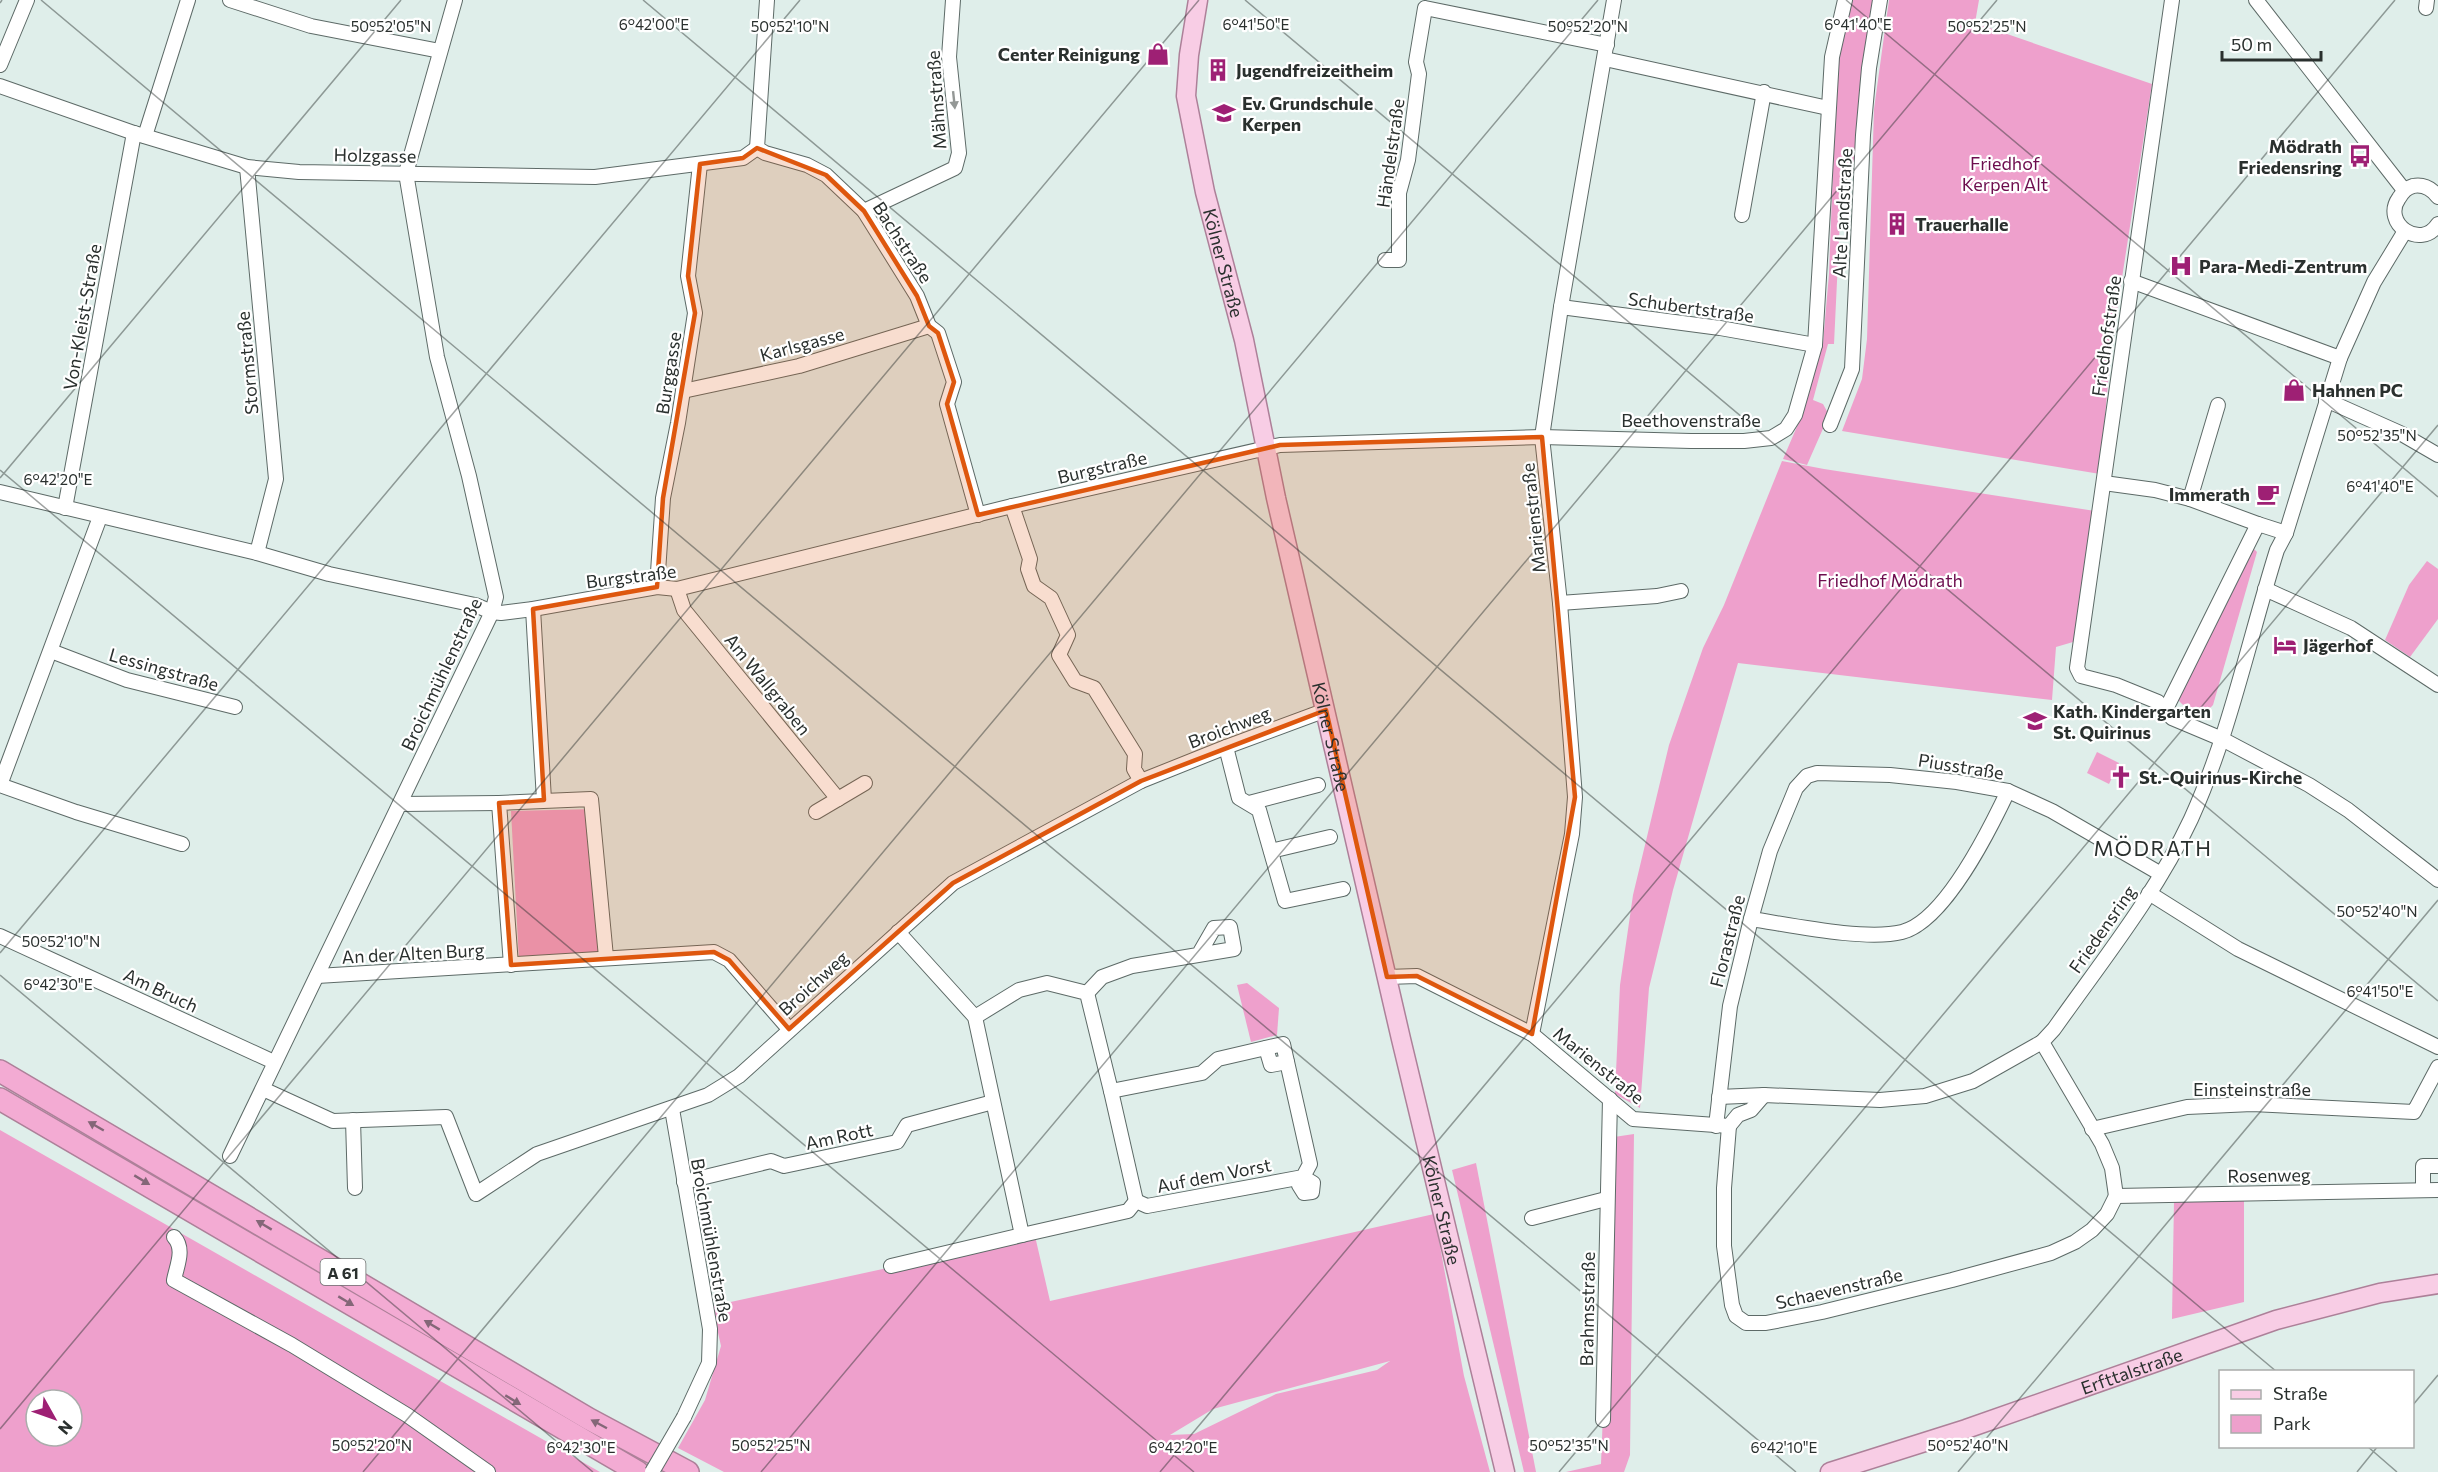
<svg xmlns="http://www.w3.org/2000/svg" width="2438" height="1472" viewBox="0 0 2438 1472" font-family="Commissioner,sans-serif">
  <style>
    .green { fill: #eea0cc; fill-rule: evenodd }
    .lines { fill: none; stroke-linecap: round; stroke-linejoin: round }
    .minor-casing { stroke: #5d6a67; stroke-width: 16 }
    .major-casing { stroke: #ad8099; stroke-width: 21 }
    .highway-casing { stroke: #ad8099; stroke-width: 24 }
    .minor { stroke: #fff; stroke-width: 14 }
    .major { stroke: #f8cde5; stroke-width: 18 }
    .highway { stroke: #f3abd3; stroke-width: 21 }
    .minor-bridge-casing { stroke: #5d6a67; stroke-width: 16; stroke-linecap: butt }
    .minor-bridge { stroke: #fff; stroke-width: 14 }
    .oneway { fill: #949896 }
    .oneway2 { fill: #846778 }
    .marked { fill: #de570e; fill-opacity: 0.2; stroke: #de570e; stroke-width: 4.5; stroke-linejoin: round }
    .ticks { fill: none; stroke: #2a302e; stroke-width: 1.5; stroke-opacity: 0.45 }
    .labels { text-anchor: middle; dominant-baseline: central; stroke-width: 4.5; stroke-linejoin: round; paint-order: stroke }
    .shield { fill: #fff; stroke: #6a6e6d; stroke-width: 1.5 }
    .shield-label { font-size: 16px; font-weight: bold; fill: #2a302e }
    .poi-label { font-size: 18px; font-weight: bold; fill: #2a302e; stroke: #fff; text-anchor: start }
    .street-label { font-size: 18px; fill: #2a302e; stroke: #fff }
    .park-label { font-size: 18px; fill: #6d0d4e; stroke: #fff }
    .quarter-label { font-size: 21px; letter-spacing: 1.5px; fill: #2a302e; stroke: #fff }
    .ticks-label { font-size: 15px; text-anchor: middle; fill: #2a302e; stroke: #fff; stroke-width: 4.5; stroke-linejoin: round; paint-order: stroke }
  </style>
  <rect width="100%" height="100%" fill="#dfeeea"/>
  <g class="green">
    <path d="M1852,0H1874L1856,159L1842,177L1834,344H1828L1813,400L1823,404L1829,415L1807,465L1783,459L1799,422L1823,343L1829,274L1837,64Z"/>
    <path d="M1889,0H1979L1975,23L2152,84L2111,349L2100,474L1842,431L1862,379L1867,339L1874,109Z"/>
    <path d="M1782,461L1824,469L2095,511L2073,642L2056,647L2052,700L1738,663L1673,890L1649,988L1640,1108L1615,1094L1620,985L1633,895L1669,745L1703,648L1724,605Z"/>
    <path d="M2253,548L2257,552L2213,705C2204,716 2185,711 2178,699Z"/>
    <path d="M2427,561L2438,569V619L2410,657L2385,640L2409,585Z"/>
    <path d="M2097,752L2119,763L2109,784L2087,773Z"/>
    <path d="M596,809L607,953L519,960L511,811Z"/>
    <path d="M1247,983L1279,1008L1277,1035L1251,1042L1237,985Z"/>
    <path d="M0,1130L600,1472H0ZM36,1400H72V1436H36Z"/>
    <path d="M1634,1134L1630,1455L1624,1472H1566L1601,1464L1614,1137Z"/>
    <path d="M1476,1163L1536,1472H1524L1452,1170Z"/>
    <path d="M2244,1199V1302L2172,1319L2174,1201Z"/>
    <path d="M1434,1214L1464,1376L1490,1472H724L678,1448L705,1400L721,1346L712,1306L1035,1236L1050,1301ZM1390,1361L1377,1370L1276,1394L1194,1434L1170,1435L1213,1409Z"/>
  </g>
  <g class="lines">
    <g class="minor-casing">
      <g id="minor">
        <path d="M230,0L311,26L440,51"/>
        <path d="M767,0L757,148L765,153L807,165L826,175L864,211L917,296L929,326L938,333L954,382L947,404L978,515"/>
        <path d="M2172,0L2077,668L2081,676L2116,685L2158,702L2172,718L2222,739L2309,785L2348,810L2438,880"/>
        <path d="M2256,0L2404,190"/>
        <path d="M2426,8L2427,0"/>
        <path d="M1605,59L1828,108"/>
        <path d="M0,65L27,0"/>
        <path d="M0,86L134,133L247,167L299,172L595,177L743,158L757,148"/>
        <path d="M145,136L188,0"/>
        <path d="M247,167L276,479L257,553"/>
        <path d="M2438,197C2432,189 2424,184 2413,186C2406,188 2403,192 2399,198C2381,223 2421,251 2438,224"/>
        <path d="M864,211L955,168L959,153L949,57L953,0"/>
        <path d="M1742,215L1764,92"/>
        <path d="M1385,260H1399V193L1408,160L1419,74L1416,62L1425,8L1607,45"/>
        <path d="M2131,281L2340,358"/>
        <path d="M1561,307L1720,328L1815,345"/>
        <path d="M683,391L799,366L929,326"/>
        <path d="M2326,400L2400,433L2438,455"/>
        <path d="M1830,425L1852,369L1863,135L1869,68L1880,0"/>
        <path d="M2104,483L2155,490L2190,499L2258,524"/>
        <path d="M0,492L257,553L329,574L475,605L492,612L501,613L533,609L657,587L677,589L1012,506L1280,445L1542,437L1691,441H1744L1771,438L1786,429L1795,415L1815,345L1832,57L1845,0"/>
        <path d="M2190,499L2218,405"/>
        <path d="M1012,506L1030,559L1028,569L1034,586L1051,598L1068,635L1059,655L1075,681L1094,688L1135,754L1134,769L1141,781"/>
        <path d="M65,508L134,133"/>
        <path d="M100,517L0,785L76,812L182,844"/>
        <path d="M657,587L663,498L678,423L695,313L688,276L700,164"/>
        <path d="M677,589L684,610L838,799"/>
        <path d="M2265,589L2351,628L2438,685"/>
        <path d="M1560,603L1657,596L1681,591"/>
        <path d="M533,609L544,800"/>
        <path d="M51,651L127,680L235,707"/>
        <path d="M2166,709L2258,524L2286,533"/>
        <path d="M1226,747L1239,798L1259,810L1285,901L1343,889"/>
        <path d="M1249,803L1318,785"/>
        <path d="M400,804L499,803"/>
        <path d="M816,812L865,783"/>
        <path d="M1271,851L1330,837"/>
        <path d="M2149,893L2238,949L2438,1047"/>
        <path d="M1751,919C1791,925 1865,941 1902,932C1945,921 1990,829 2008,791"/>
        <path d="M898,932L975,1017L1022,1235L1128,1211L1136,1201"/>
        <path d="M0,936L274,1062"/>
        <path d="M511,965L499,803L591,799L606,957"/>
        <path d="M317,976L714,952L729,960L789,1029"/>
        <path d="M1387,977L1417,976L1532,1034L1633,1119L1729,1126L1738,1115L1751,1110L1764,1095"/>
        <path d="M1087,993L1102,977L1132,966L1234,949L1230,927L1214,928L1199,954"/>
        <path d="M975,1017L1019,990L1047,983L1087,993L1111,1091L1202,1073L1218,1059L1283,1044L1310,1164L1303,1177L1147,1206L1136,1201"/>
        <path d="M1532,1034L1572,834L1575,797L1560,603L1542,437L1561,307L1614,0"/>
        <path d="M1266,1048L1271,1065L1287,1062"/>
        <path d="M263,1089L333,1121L446,1117L476,1194L537,1154L708,1095L739,1076L953,883L1141,781L1226,747L1326,710"/>
        <path d="M1111,1091L1136,1201"/>
        <path d="M1719,1097L1764,1095L1880,1100L1925,1096L1973,1081L2042,1042"/>
        <path d="M672,1109L710,1329L709,1363L684,1417"/>
        <path d="M353,1120L355,1188"/>
        <path d="M1716,1126L1730,1006L1751,919L1770,851L1796,788L1807,776L1817,773L1890,775L1957,782L2008,791L2052,811L2161,874"/>
        <path d="M1729,1126L1724,1188V1246L1732,1305L1736,1316L1746,1323H1766L1822,1312L1952,1280L2051,1253L2075,1242L2092,1230L2107,1214L2116,1196"/>
        <path d="M2092,1129L2187,1107L2252,1104L2414,1112L2438,1067"/>
        <path d="M230,1156L492,612L496,597L469,476L437,357L406,173L455,0"/>
        <path d="M1303,1177L1313,1183L1312,1192L1304,1193L1299,1185Z"/>
        <path d="M684,1182L771,1161L784,1166L897,1142L907,1125L993,1102"/>
        <path d="M2423,1190V1166H2438"/>
        <path d="M2116,1196L2112,1168L2102,1144L2042,1042L2054,1029C2102,961 2156,894 2191,819C2230,733 2249,639 2277,550L2286,533L2340,358L2374,282L2405,231"/>
        <path d="M2116,1196L2438,1190"/>
        <path d="M1532,1218L1606,1199"/>
        <path d="M174,1237C185,1249 177,1265 174,1280L292,1345L407,1415L488,1472"/>
        <path d="M891,1266L1022,1235"/>
        <path d="M1603,1420L1610,1099"/>
      </g>
    </g>
    <g class="major-casing">
      <g id="major">
        <path id="s1" d="M1198,0L1189,55L1186,96L1205,192L1244,340L1276,498L1401,1039L1505,1472"/>
        <path id="s2" d="M1830,1472L1966,1429L2276,1320L2380,1293L2438,1284"/>
      </g>
    </g>
    <g class="highway-casing">
      <g id="highway">
        <path d="M0,1071L589,1419L688,1472"/>
        <path d="M0,1099L638,1472"/>
      </g>
    </g>
    <use href="#minor" class="minor"/>
    <use href="#major" class="major"/>
    <use href="#highway" class="highway"/>
    <g class="minor-bridge-casing">
      <path id="minor-bridge" d="M652,1472L684,1417"/>
    </g>
    <use href="#minor-bridge" class="minor-bridge"/>
  </g>
  <defs><path id="oneway-solid" d="M-6-.8H1V-3.2L6.5 0L1 3.2V.8H-6Z" transform="scale(1.5)"/></defs>
  <use class="oneway" href="#oneway-solid" transform="translate(954 100) rotate(84)"/>
  <g class="oneway2">
    <use href="#oneway-solid" transform="translate(96 1126) rotate(-150)"/>
    <use href="#oneway-solid" transform="translate(142 1180) rotate(31)"/>
    <use href="#oneway-solid" transform="translate(264 1225) rotate(-149)"/>
    <use href="#oneway-solid" transform="translate(346 1301) rotate(31)"/>
    <use href="#oneway-solid" transform="translate(432 1325) rotate(-149)"/>
    <use href="#oneway-solid" transform="translate(513 1400) rotate(31)"/>
    <use href="#oneway-solid" transform="translate(599 1424) rotate(-152)"/>
  </g>
  <path class="marked" d="M757,148L826,175L864,211L917,296L929,326L938,333L954,382L947,404L978,515L1280,445L1542,437L1575,797L1532,1034L1417,976L1387,977L1326,710L1141,781L953,883L789,1029L729,960L714,952L511,965L499,803L544,800L533,609L657,587L663,498L695,313L688,276L700,164L743,158Z"/>
  <path class="ticks" d="M41,0L1796,1472M643,0L2277,1372M1245,0L2438,1001M1846,0L2438,497M0,3L2,0M0,470L1194,1472M0,478L401,0M0,953L800,0M0,975L593,1472M2412,1406L2438,1375M0,1429L1199,0M2367,1446L2397,1472M363,1472L1598,0M761,1472L1997,0M1160,1472L2395,0M1559,1472L2438,425M1958,1472L2438,900M2357,1472L2378,1446"/>
  <defs>
    <g id="shop-bare" transform="scale(1.8)"><path d="M-5-2.5h2.3a2.7 3.5 0 0 1 5.4 0H5L5.5 6h-11ZM-1.5-2.5h3a1.5 2.3 0 0 0-3 0Z" fill="#9e2074" stroke="#fff" stroke-width="2.5" paint-order="stroke"/></g>
    <g id="building-bare" transform="scale(1.8)"><path d="M-4-6H4V6H1V3H-1V6H-4ZM-2.5-4.3h1.7v1.8h-1.7ZM.8-4.3h1.7v1.8H.8ZM-2.5-1h1.7V.8h-1.7ZM.8-1h1.7V.8H.8Z" fill="#9e2074" stroke="#fff" stroke-width="2.5" paint-order="stroke"/></g>
    <g id="school-bare" transform="scale(1.8)"><path d="M0-5L7-2L0 1L-7-2ZM-4 1L0 2.5L4 1V4Q0 6-4 4Z" fill="#9e2074" stroke="#fff" stroke-width="2.5" paint-order="stroke"/></g>
    <g id="bus-bare" transform="scale(1.8)"><path d="M-5-6H5V4H4V6H2V4H-2V6H-4V4H-5ZM-3.5-4V0h7V-4ZM-3.5 1.2v1.5H-2V1.2ZM2 1.2v1.5H3.5V1.2Z" fill="#9e2074" stroke="#fff" stroke-width="2.5" paint-order="stroke"/></g>
    <g id="hospital-bare" transform="scale(1.8)"><path d="M-5-5h3v3.5h4V-5h3V5h-3V1.5h-4V5h-3Z" fill="#9e2074" stroke="#fff" stroke-width="2.5" paint-order="stroke"/></g>
    <g id="cafe-bare" transform="scale(1.8)"><path d="M-5.5-4.5H6V0H3Q3 3.5 0 3.5H-2.5Q-5.5 3.5-5.5 0ZM3-3.2v2h1.7v-2ZM-6 4.5H4V6H-6Z" fill="#9e2074" stroke="#fff" stroke-width="2.5" paint-order="stroke"/></g>
    <g id="hotel-bare" transform="scale(1.8)"><path d="M-6-4.5h1.5V1H6V5H4.5V3h-9V5H-6ZM-4 0a1.8 1.8 0 1 1 3.6 0ZM.5 0V-2.5h3Q6-2.5 6 0Z" fill="#9e2074" stroke="#fff" stroke-width="2.5" paint-order="stroke"/></g>
    <g id="church-bare" transform="scale(1.8)"><path d="M-1.2-6h2.4v3.5h3.3v2.4h-3.3V6h-2.4V-.1h-3.3v-2.4h3.3Z" fill="#9e2074" stroke="#fff" stroke-width="2.5" paint-order="stroke"/></g>
  </defs>
  <g fill-rule="evenodd">
    <use href="#shop-bare" x="1158" y="54"/>
    <use href="#building-bare" x="1218" y="70"/>
    <use href="#school-bare" x="1224" y="113"/>
    <use href="#bus-bare" x="2360" y="156"/>
    <use href="#building-bare" x="1897" y="224"/>
    <use href="#hospital-bare" x="2181" y="266"/>
    <use href="#shop-bare" x="2294" y="390"/>
    <use href="#cafe-bare" x="2268" y="494"/>
    <use href="#hotel-bare" x="2285" y="645"/>
    <use href="#school-bare" x="2035" y="721"/>
    <use href="#church-bare" x="2121" y="777"/>
  </g>
  <g class="labels">
    <rect class="shield" x="320.5" y="1259" width="45" height="26" rx="4.5"/>
    <g class="shield-label">
      <text x="343" y="1272">A 61</text>
    </g>
    <g class="poi-label">
      <text x="1140" y="54" text-anchor="end">Center Reinigung</text>
      <text x="1236" y="70">Jugendfreizeitheim</text>
      <text x="1242" y="103">Ev. Grundschule<tspan x="1242" dy="21">Kerpen</tspan></text>
      <text x="2342" y="146" text-anchor="end">Mödrath<tspan x="2342" dy="21">Friedensring</tspan></text>
      <text x="1915" y="224">Trauerhalle</text>
      <text x="2199" y="266">Para-Medi-Zentrum</text>
      <text x="2312" y="390">Hahnen PC</text>
      <text x="2250" y="494" text-anchor="end">Immerath</text>
      <text x="2303" y="645">Jägerhof</text>
      <text x="2053" y="711">Kath. Kindergarten<tspan x="2053" dy="21">St. Quirinus</tspan></text>
      <text x="2139" y="777">St.-Quirinus-Kirche</text>
    </g>
    <g class="street-label">
      <text transform="translate(936 100) rotate(-94)">Mähnstraße</text>
      <text transform="translate(1390 153) rotate(-82)">Händelstraße</text>
      <text transform="translate(375 155) rotate(1)">Holzgasse</text>
      <text transform="translate(1842 213) rotate(-87)">Alte Landstraße</text>
      <text transform="translate(903 242) rotate(57)">Bachstraße</text>
      <text stroke="none"><textPath href="#s1" startOffset="268">Kölner Straße</textPath></text>
      <text transform="translate(1691 307) rotate(8)">Schubertstraße</text>
      <text transform="translate(82 317) rotate(-80)">Von-Kleist-Straße</text>
      <text transform="translate(2106 336) rotate(-82)">Friedhofstraße</text>
      <text transform="translate(802 344) rotate(-15)">Karlsgasse</text>
      <text transform="translate(247 363) rotate(-95)">Stormstraße</text>
      <text transform="translate(668 373) rotate(-81)">Burggasse</text>
      <text x="1691" y="420">Beethovenstraße</text>
      <text transform="translate(1102 467) rotate(-13)">Burgstraße</text>
      <text transform="translate(1533 518) rotate(-96)">Marienstraße</text>
      <text transform="translate(631 576) rotate(-7)">Burgstraße</text>
      <text transform="translate(164 669) rotate(16)">Lessingstraße</text>
      <text transform="translate(441 674) rotate(-65)">Broichmühlenstraße</text>
      <text transform="translate(768 684) rotate(51)">Am Wallgraben</text>
      <text transform="translate(1229 727) rotate(-21)">Broichweg</text>
      <text stroke="none"><textPath href="#s1" startOffset="754">Kölner Straße</textPath></text>
      <text transform="translate(1961 766) rotate(9)">Piusstraße</text>
      <text transform="translate(2102 929) rotate(-55)">Friedensring</text>
      <text transform="translate(1727 941) rotate(-76)">Florastraße</text>
      <text transform="translate(413 953) rotate(-3)">An der Alten Burg</text>
      <text transform="translate(813 983) rotate(-42)">Broichweg</text>
      <text transform="translate(161 990) rotate(25)">Am Bruch</text>
      <text transform="translate(1599 1065) rotate(39)">Marienstraße</text>
      <text x="2252" y="1089">Einsteinstraße</text>
      <text transform="translate(839 1136) rotate(-12)">Am Rott</text>
      <text transform="translate(1214 1175) rotate(-11)">Auf dem Vorst</text>
      <text transform="translate(2269 1175) rotate(-1)">Rosenweg</text>
      <text stroke="none"><textPath href="#s1" startOffset="1240">Kölner Straße</textPath></text>
      <text transform="translate(712 1240) rotate(80)">Broichmühlenstraße</text>
      <text transform="translate(1839 1288) rotate(-13)">Schaevenstraße</text>
      <text transform="translate(1587 1309) rotate(-89)">Brahmsstraße</text>
      <text stroke="none"><textPath href="#s2" startOffset="318">Erfttalstraße</textPath></text>
    </g>
    <g class="park-label">
      <text x="2005" y="163">Friedhof<tspan x="2005" dy="21">Kerpen Alt</tspan></text>
      <text x="1890" y="580">Friedhof Mödrath</text>
    </g>
    <g class="quarter-label">
      <text x="2153" y="847">MÖDRATH</text>
    </g>
  </g>
  <g class="ticks-label">
    <text x="654" y="30">6°42'00"E</text>
    <text x="1256" y="30">6°41'50"E</text>
    <text x="1858" y="30">6°41'40"E</text>
    <text x="391" y="32">50°52'05"N</text>
    <text x="790" y="32">50°52'10"N</text>
    <text x="1588" y="32">50°52'20"N</text>
    <text x="1987" y="32">50°52'25"N</text>
    <text x="2377" y="441">50°52'35"N</text>
    <text x="58" y="485">6°42'20"E</text>
    <text x="2380" y="492">6°41'40"E</text>
    <text x="2377" y="917">50°52'40"N</text>
    <text x="61" y="947">50°52'10"N</text>
    <text x="58" y="990">6°42'30"E</text>
    <text x="2380" y="997">6°41'50"E</text>
    <text x="372" y="1451">50°52'20"N</text>
    <text x="771" y="1451">50°52'25"N</text>
    <text x="1569" y="1451">50°52'35"N</text>
    <text x="1968" y="1451">50°52'40"N</text>
    <text x="581" y="1453">6°42'30"E</text>
    <text x="1183" y="1453">6°42'20"E</text>
    <text x="1784" y="1453">6°42'10"E</text>
  </g>
  <rect x="2219" y="1370" width="195" height="78" fill="#ffffff" stroke="#aaacab" stroke-width="1.5"/>
  <rect x="2231" y="1390" width="30" height="9" fill="#f8cde5" stroke="#aaacab" stroke-width="1.5"/>
  <text x="2273" y="1400" font-size="18" fill="#2a302e">Straße</text>
  <rect x="2231" y="1415" width="30" height="18" fill="#eea0cc" stroke="#aaacab" stroke-width="1.5"/>
  <text x="2273" y="1430" font-size="18" fill="#2a302e">Park</text>
  <g transform="translate(54 1418) rotate(130)"><circle r="28" fill="#ffffff" stroke="#aaacab" stroke-width="1.5"/>
  <path d="M0-4.5L10 22L0 15L-10 22Z" fill="#9e2074"/>
  <text y="-9" font-size="16" font-weight="bold" text-anchor="middle" fill="#2a302e">N</text>
  </g>
  <path d="M2222 51v9h99v-9" fill="none" stroke="#2a302e" stroke-width="3"/>
  <text x="2231" y="51" font-size="18" fill="#2a302e" stroke="#ffffff" stroke-width="4.5" paint-order="stroke">50 m</text>
</svg>
